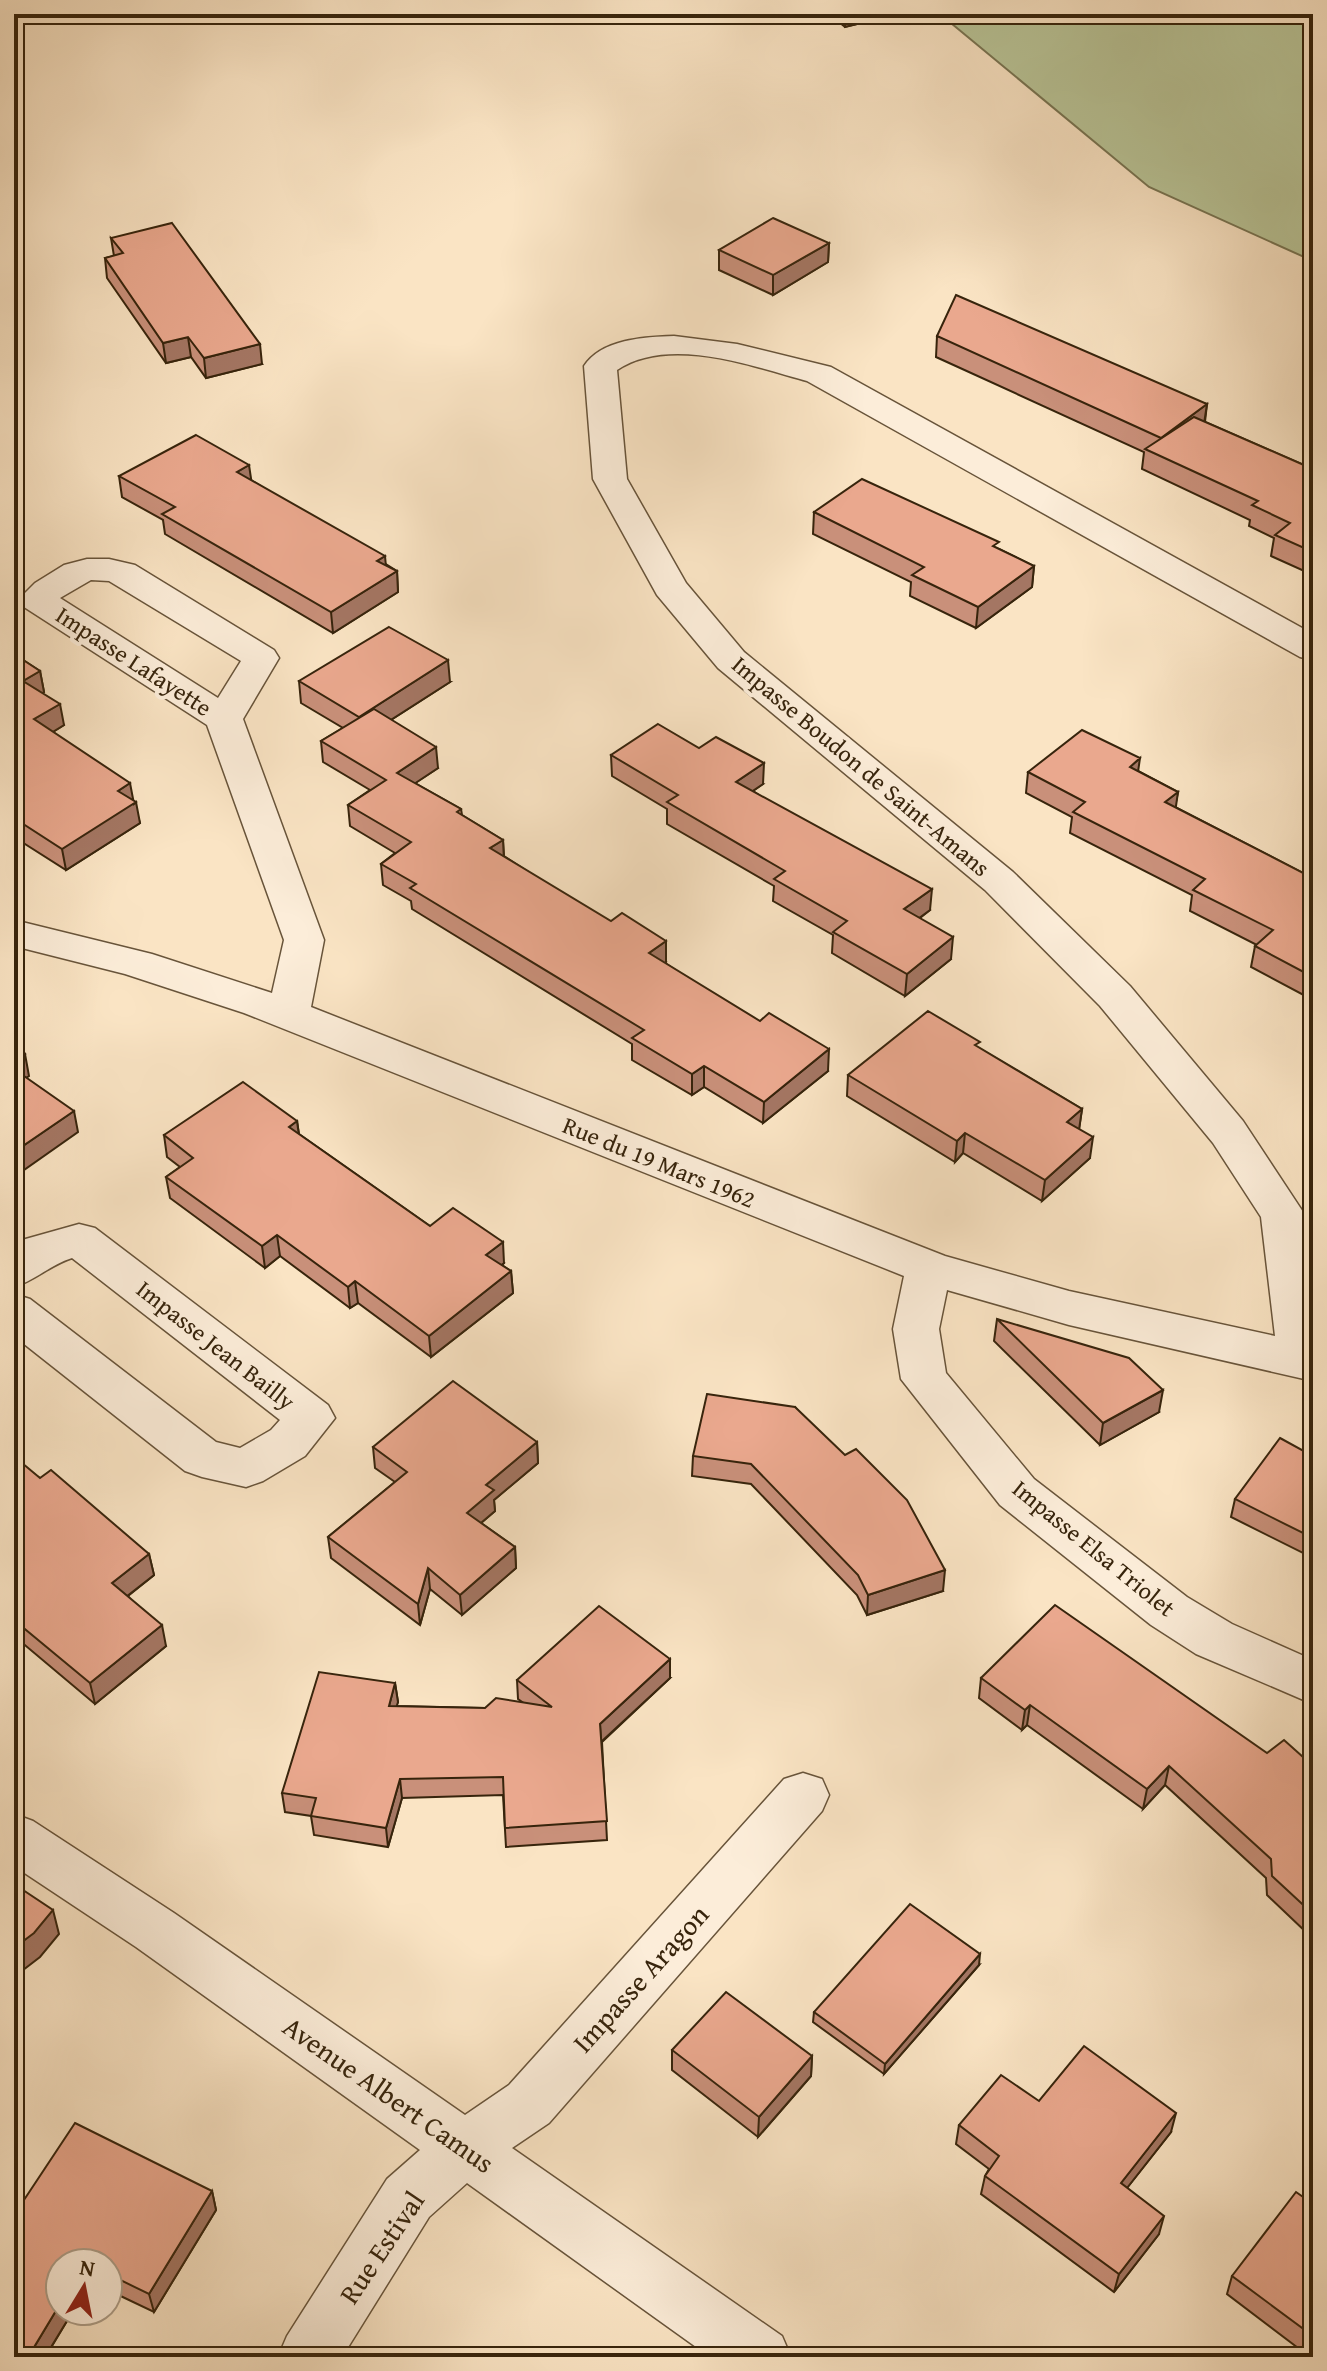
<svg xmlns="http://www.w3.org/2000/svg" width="1327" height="2371" viewBox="0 0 1327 2371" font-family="'Gentium Book Plus',serif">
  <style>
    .green { fill: #b9c598; stroke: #787452; stroke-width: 2 }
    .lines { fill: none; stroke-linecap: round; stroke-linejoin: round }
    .minor-casing { stroke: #68543a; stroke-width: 3 }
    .minor { fill: #fcedd9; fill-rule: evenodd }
    .wall { fill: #c9907a; stroke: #37240c; stroke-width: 2 }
    .shaded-wall { fill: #a47663; stroke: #37240c; stroke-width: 2 }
    .building { fill: #eaa88e; stroke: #37240c; stroke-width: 2 }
    .labels { text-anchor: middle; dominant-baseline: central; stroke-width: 8; stroke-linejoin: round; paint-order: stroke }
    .street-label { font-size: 24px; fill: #37240c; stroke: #fcedd9 }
    .near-street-label { font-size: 28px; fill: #37240c; stroke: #fcedd9 }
  </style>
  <rect width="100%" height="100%" fill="#fae4c4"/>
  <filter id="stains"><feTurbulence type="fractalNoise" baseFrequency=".0025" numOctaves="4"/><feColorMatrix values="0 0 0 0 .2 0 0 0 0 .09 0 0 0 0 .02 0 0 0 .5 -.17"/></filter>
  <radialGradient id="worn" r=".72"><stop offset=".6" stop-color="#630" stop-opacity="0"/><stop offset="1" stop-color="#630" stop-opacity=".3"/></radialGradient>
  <path class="green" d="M940,14H1313V261L1149,187Z"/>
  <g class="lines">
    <g class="minor-casing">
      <g id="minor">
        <path d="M674,336L737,344L831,367L1313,634V660L1300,657L807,381C752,366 669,335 617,370L627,479L686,583L744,652L1013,872L1130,986L1243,1121L1305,1215L1313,1274V1381L1069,1325L947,1290L939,1329L946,1373L1034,1479L1187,1597L1232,1624L1313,1660V1704L1196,1654L1151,1625L1000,1505L901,1379L893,1329L904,1276L244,1013L125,974L14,946V920L152,954L272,993L284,940L207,725L24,607L19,599L35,583L64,565L87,559H109L135,565L274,650L279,658L243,719L324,940L311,1007L945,1256L1069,1291L1275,1336L1261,1217L1213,1143L1100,1006L985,890L718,668L657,595L593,479L584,366C602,339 644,337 674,336ZM91,580L109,581L241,661L218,698L60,598Z"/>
        <path d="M79,1224L95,1228L328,1405L335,1418L305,1456L263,1481L246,1487L202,1477L185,1471L14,1336V1294L30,1299L216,1442L240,1448L271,1430L280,1420L72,1258C50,1265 36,1280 14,1287V1246L22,1240Z"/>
        <path d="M803,1773L822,1779L829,1795L822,1811L549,2123L512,2148L782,2336L791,2357H710L467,2183L429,2217L342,2357H278L287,2336L387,2179L420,2150L136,1947L14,1866V1814L33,1821L174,1913L465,2115L509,2085L784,1779Z"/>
      </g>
    </g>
    <use href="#minor" class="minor"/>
  </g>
  <g class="wall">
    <path d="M829,14H898L845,27Z"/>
    <path d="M111,238L262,364L206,378L191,357L166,363L107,278L105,258L114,256Z"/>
    <path d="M829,243L828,262L773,295L719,270V250Z"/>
    <path d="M937,336L1207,404L1205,422L1313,469V575L1271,556L1274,538L1249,526L1250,520L1142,469L1144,452L936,357Z"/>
    <path d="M119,476L251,480L397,571L398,592L333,633L165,534L163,520L122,497Z"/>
    <path d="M814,512L999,549L1034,566L1032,587L976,628L910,596L911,582L813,534Z"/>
    <path d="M14,654L40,671L44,692L42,693L64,725L53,732L133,800L140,823L66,870L14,837Z"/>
    <path d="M299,681L450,682L391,720L438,768L415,783L461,809L462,815L503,840L504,856L666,962L665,963L828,1071L763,1123L704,1087L692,1095L632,1060V1044L412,909L411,901L383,885L381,864L395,853L350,826L348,805L370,790L323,762L321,741L343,728L301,703Z"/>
    <path d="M611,755L763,784L753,791L930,910L920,918L951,959L905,996L832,953L833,935L773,901L774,886L667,824V809L612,776Z"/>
    <path d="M1138,771L1178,792L1175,807L1313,878V1000L1251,967L1255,946L1257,945L1190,911L1192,895L1070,833L1072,817L1026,793L1028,772Z"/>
    <path d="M979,1048L1082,1109L1079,1129L1090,1158L1042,1201L963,1153L955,1162L847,1096L848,1075Z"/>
    <path d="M297,1121L299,1134L430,1226L504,1263L502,1265L511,1271L513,1293L431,1357L358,1303L350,1308L280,1256L265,1268L170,1198L166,1177L180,1167L167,1157L164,1135Z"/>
    <path d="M997,1319L1159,1412L1100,1445L994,1341Z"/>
    <path d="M795,1407L943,1591L867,1615L857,1595L751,1484L692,1476L693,1456Z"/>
    <path d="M537,1442L538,1463L494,1500L495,1511L481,1523L515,1547L516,1568L462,1615L430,1589L420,1625L331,1558L328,1537L395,1482L375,1468L373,1447Z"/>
    <path d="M1313,1456V1558L1231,1517L1235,1499Z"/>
    <path d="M14,1460L149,1554L154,1575L128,1596L166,1646L95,1704L20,1641L15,1625L14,1624Z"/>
    <path d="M670,1678L602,1742L607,1840L506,1847L503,1795L402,1798L388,1847L314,1835L311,1816L285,1812L282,1793L395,1683L398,1702L396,1706L485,1708L522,1702L518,1699L517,1680Z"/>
    <path d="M981,1678L1313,1766V1934L1307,1933L1267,1895L1266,1878L1165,1785L1143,1809L1027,1725L1022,1730L979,1698Z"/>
    <path d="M979,1965L884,2074L813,2022L814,2012Z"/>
    <path d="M672,2050L812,2056L811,2076L758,2137L672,2070Z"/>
    <path d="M1039,2101L1171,2132L1127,2188L1159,2234L1114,2292L981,2194L985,2176L989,2169L956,2144L959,2125Z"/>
    <path d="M212,2191L216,2210L154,2312L108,2290V2263H60V2311H73L46,2356L14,2357V2215Z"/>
    <path d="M1313,2204V2357H1310L1227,2294L1232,2276Z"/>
  </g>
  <g class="shaded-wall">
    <path d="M846,14H898L845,27Z"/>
    <path d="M829,243L828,262L773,295V275Z"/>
    <path d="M188,337L191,357L166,363L163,343Z"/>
    <path d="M260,344L262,364L206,378L204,358Z"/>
    <path d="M1207,404L1204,424L1161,438Z"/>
    <path d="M249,465L252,485L237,472Z"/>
    <path d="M385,556L387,577L377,561Z"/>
    <path d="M1034,566L1032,587L976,628L978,607Z"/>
    <path d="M397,571L398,592L333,633L331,612Z"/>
    <path d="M448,660L450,682L361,739L359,717Z"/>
    <path d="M40,671L44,692L27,703L23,681Z"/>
    <path d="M60,704L64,725L38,741L34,719Z"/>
    <path d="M436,747L438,768L399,794L397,773Z"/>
    <path d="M1140,758L1137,779L1130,767Z"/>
    <path d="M764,763L763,784L735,803L736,782Z"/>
    <path d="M130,783L134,804L136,802L140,823L66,870L62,849L118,791Z"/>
    <path d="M1178,792L1175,813L1165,802Z"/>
    <path d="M503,840L504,861L490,848Z"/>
    <path d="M932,889L930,910L903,930L904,909Z"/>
    <path d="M953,937L951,959L905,996L907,974Z"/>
    <path d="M666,941V962L649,975V953Z"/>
    <path d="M829,1049L828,1071L763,1123L764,1102Z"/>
    <path d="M25,1054L29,1076L14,1086V1062Z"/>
    <path d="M704,1066V1087L692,1095V1074Z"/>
    <path d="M1082,1109L1079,1130L1067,1122Z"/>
    <path d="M74,1111L78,1132L14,1177V1152Z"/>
    <path d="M297,1121L300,1143L289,1127Z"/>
    <path d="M965,1133L963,1153L955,1162L957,1141Z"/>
    <path d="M1093,1137L1090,1158L1042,1201L1045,1180Z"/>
    <path d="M277,1235L280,1256L265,1268L262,1246Z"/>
    <path d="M503,1242L504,1263L488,1276L486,1255Z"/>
    <path d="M511,1271L513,1293L431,1357L429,1336Z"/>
    <path d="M355,1281L358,1303L350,1308L348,1287Z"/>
    <path d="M1163,1390L1159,1412L1100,1445L1103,1423Z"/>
    <path d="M537,1442L538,1463L494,1500L495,1511L468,1534L467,1513L486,1485Z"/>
    <path d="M515,1547L516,1568L462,1615L460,1595Z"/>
    <path d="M149,1554L154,1575L117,1604L112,1583Z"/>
    <path d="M428,1568L430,1589L420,1625L418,1604Z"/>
    <path d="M945,1570L943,1591L867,1615L868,1595Z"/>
    <path d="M162,1625L166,1646L95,1704L90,1683Z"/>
    <path d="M670,1659V1678L601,1742L600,1724Z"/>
    <path d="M395,1683L398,1702L391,1725L389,1706Z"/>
    <path d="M1030,1705L1027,1725L1022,1730L1025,1710Z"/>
    <path d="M1169,1766L1165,1785L1143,1809L1147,1789Z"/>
    <path d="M400,1779L402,1798L388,1847L386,1828Z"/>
    <path d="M53,1910L59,1934L40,1957L14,1977V1948Z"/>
    <path d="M980,1954L979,1965L884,2074L885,2064Z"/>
    <path d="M812,2056L811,2076L758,2137L759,2117Z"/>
    <path d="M1176,2113L1171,2132L1116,2202L1121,2183Z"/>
    <path d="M212,2191L216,2210L154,2312L149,2294Z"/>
    <path d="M1164,2216L1159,2234L1114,2292L1119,2274Z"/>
    <path d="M60,2304V2311H73L45,2357L33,2349Z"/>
  </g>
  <g class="building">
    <path d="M773,218L829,243L773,275L719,250Z"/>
    <path d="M172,223L260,344L204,358L188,337L163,343L105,258L123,253L111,238Z"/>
    <path d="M956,295L1207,404L1161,438L937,336Z"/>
    <path d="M1194,417L1313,469V552L1275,535L1290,523L1252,505L1258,501L1145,449Z"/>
    <path d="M196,435L249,465L237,472L385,556L377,561L397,571L331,612L162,514L175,507L119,476Z"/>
    <path d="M862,479L999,542L993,546L1034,566L978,607L912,575L924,567L814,512Z"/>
    <path d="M389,627L448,660L359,717L299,681Z"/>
    <path d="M14,654L40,671L23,681L60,704L34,719L130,783L118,791L136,802L62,849L14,818Z"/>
    <path d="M374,709L436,747L397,773L461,809L457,812L503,840L490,848L611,921L622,913L666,941L649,953L760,1021L769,1013L829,1049L764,1102L704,1066L692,1074L632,1038L644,1030L410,888L416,884L381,864L411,842L348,805L386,780L321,741Z"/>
    <path d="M658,724L699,748L716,737L764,763L736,782L932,889L904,909L953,937L907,974L833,932L847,921L774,879L785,871L667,802L678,795L611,755Z"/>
    <path d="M1082,730L1140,758L1130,767L1178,792L1165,802L1313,878V894L1304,903L1310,897L1313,899V977L1255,946L1273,930L1193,890L1205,879L1073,812L1085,802L1028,772Z"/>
    <path d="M928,1011L980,1042L975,1045L1082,1109L1067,1122L1093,1137L1045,1180L965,1133L957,1141L848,1075Z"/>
    <path d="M14,1047L25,1054L14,1062Z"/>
    <path d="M14,1069L74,1111L14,1152Z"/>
    <path d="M243,1082L297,1121L289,1127L430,1226L453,1208L503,1242L486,1255L511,1271L429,1336L355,1281L348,1287L277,1235L262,1246L166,1177L193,1158L164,1135Z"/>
    <path d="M997,1319L1129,1358L1163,1390L1103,1423Z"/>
    <path d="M453,1381L537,1442L486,1485L494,1490L467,1513L515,1547L460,1595L428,1568L418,1604L328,1537L407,1472L373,1447Z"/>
    <path d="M707,1394L795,1407L845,1455L856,1449L907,1500L945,1570L868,1595L858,1575L751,1464L693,1456Z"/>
    <path d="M1280,1438L1313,1456V1538L1235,1499Z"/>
    <path d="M16,1458L40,1478L51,1470L149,1554L112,1583L162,1625L90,1683L14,1620L22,1614L14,1607V1460Z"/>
    <path d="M1055,1605L1267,1753L1284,1740L1313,1766V1914L1272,1876L1271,1859L1169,1766L1147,1789L1030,1705L1025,1710L981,1678Z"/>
    <path d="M599,1606L670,1659L600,1724L607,1821L505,1828L503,1777L400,1779L386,1828L311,1816L316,1798L282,1793L319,1672L395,1683L389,1706L485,1708L496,1698L552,1707L517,1680Z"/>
    <path d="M14,1884L53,1910L34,1933L14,1948Z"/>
    <path d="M910,1904L980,1954L885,2064L814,2012Z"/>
    <path d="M726,1992L812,2056L759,2117L672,2050Z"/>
    <path d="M1084,2046L1176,2113L1121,2183L1164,2216L1119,2274L985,2176L999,2156L959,2125L1001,2075L1039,2101Z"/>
    <path d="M75,2123L212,2191L149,2294L108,2274V2263H60V2304L33,2349L47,2357H14V2215Z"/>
    <path d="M1296,2192L1313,2204V2336L1232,2276Z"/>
  </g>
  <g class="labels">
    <g class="street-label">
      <text transform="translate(134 661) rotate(33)">Impasse Lafayette</text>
      <text transform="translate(861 766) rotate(40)">Impasse Boudon de Saint-Amans</text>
      <text transform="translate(659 1162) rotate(22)">Rue du 19 Mars 1962</text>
      <text transform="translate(216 1345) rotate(38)">Impasse Jean Bailly</text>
      <text transform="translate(1094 1548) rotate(39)">Impasse Elsa Triolet</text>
    </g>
    <g class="near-street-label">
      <text transform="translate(640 1978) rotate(-48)">Impasse Aragon</text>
      <text transform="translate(389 2094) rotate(35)">Avenue Albert Camus</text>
      <text transform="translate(381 2247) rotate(-56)">Rue Estival</text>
    </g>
  </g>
  <rect width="1327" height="2371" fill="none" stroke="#fae4c4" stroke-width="48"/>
  <rect x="16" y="16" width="1295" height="2339" fill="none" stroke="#37240c" stroke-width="4"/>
  <rect x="24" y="24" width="1279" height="2323" fill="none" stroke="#37240c" stroke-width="2"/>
  <g transform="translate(84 2287) rotate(10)"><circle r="38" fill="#fcedd9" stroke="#ad9d87" stroke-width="2"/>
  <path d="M0-6L14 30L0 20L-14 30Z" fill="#8f2418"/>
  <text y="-12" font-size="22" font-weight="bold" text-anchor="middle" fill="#37240c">N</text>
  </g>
  <rect width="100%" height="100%" filter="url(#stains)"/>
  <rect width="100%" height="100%" fill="url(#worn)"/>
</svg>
